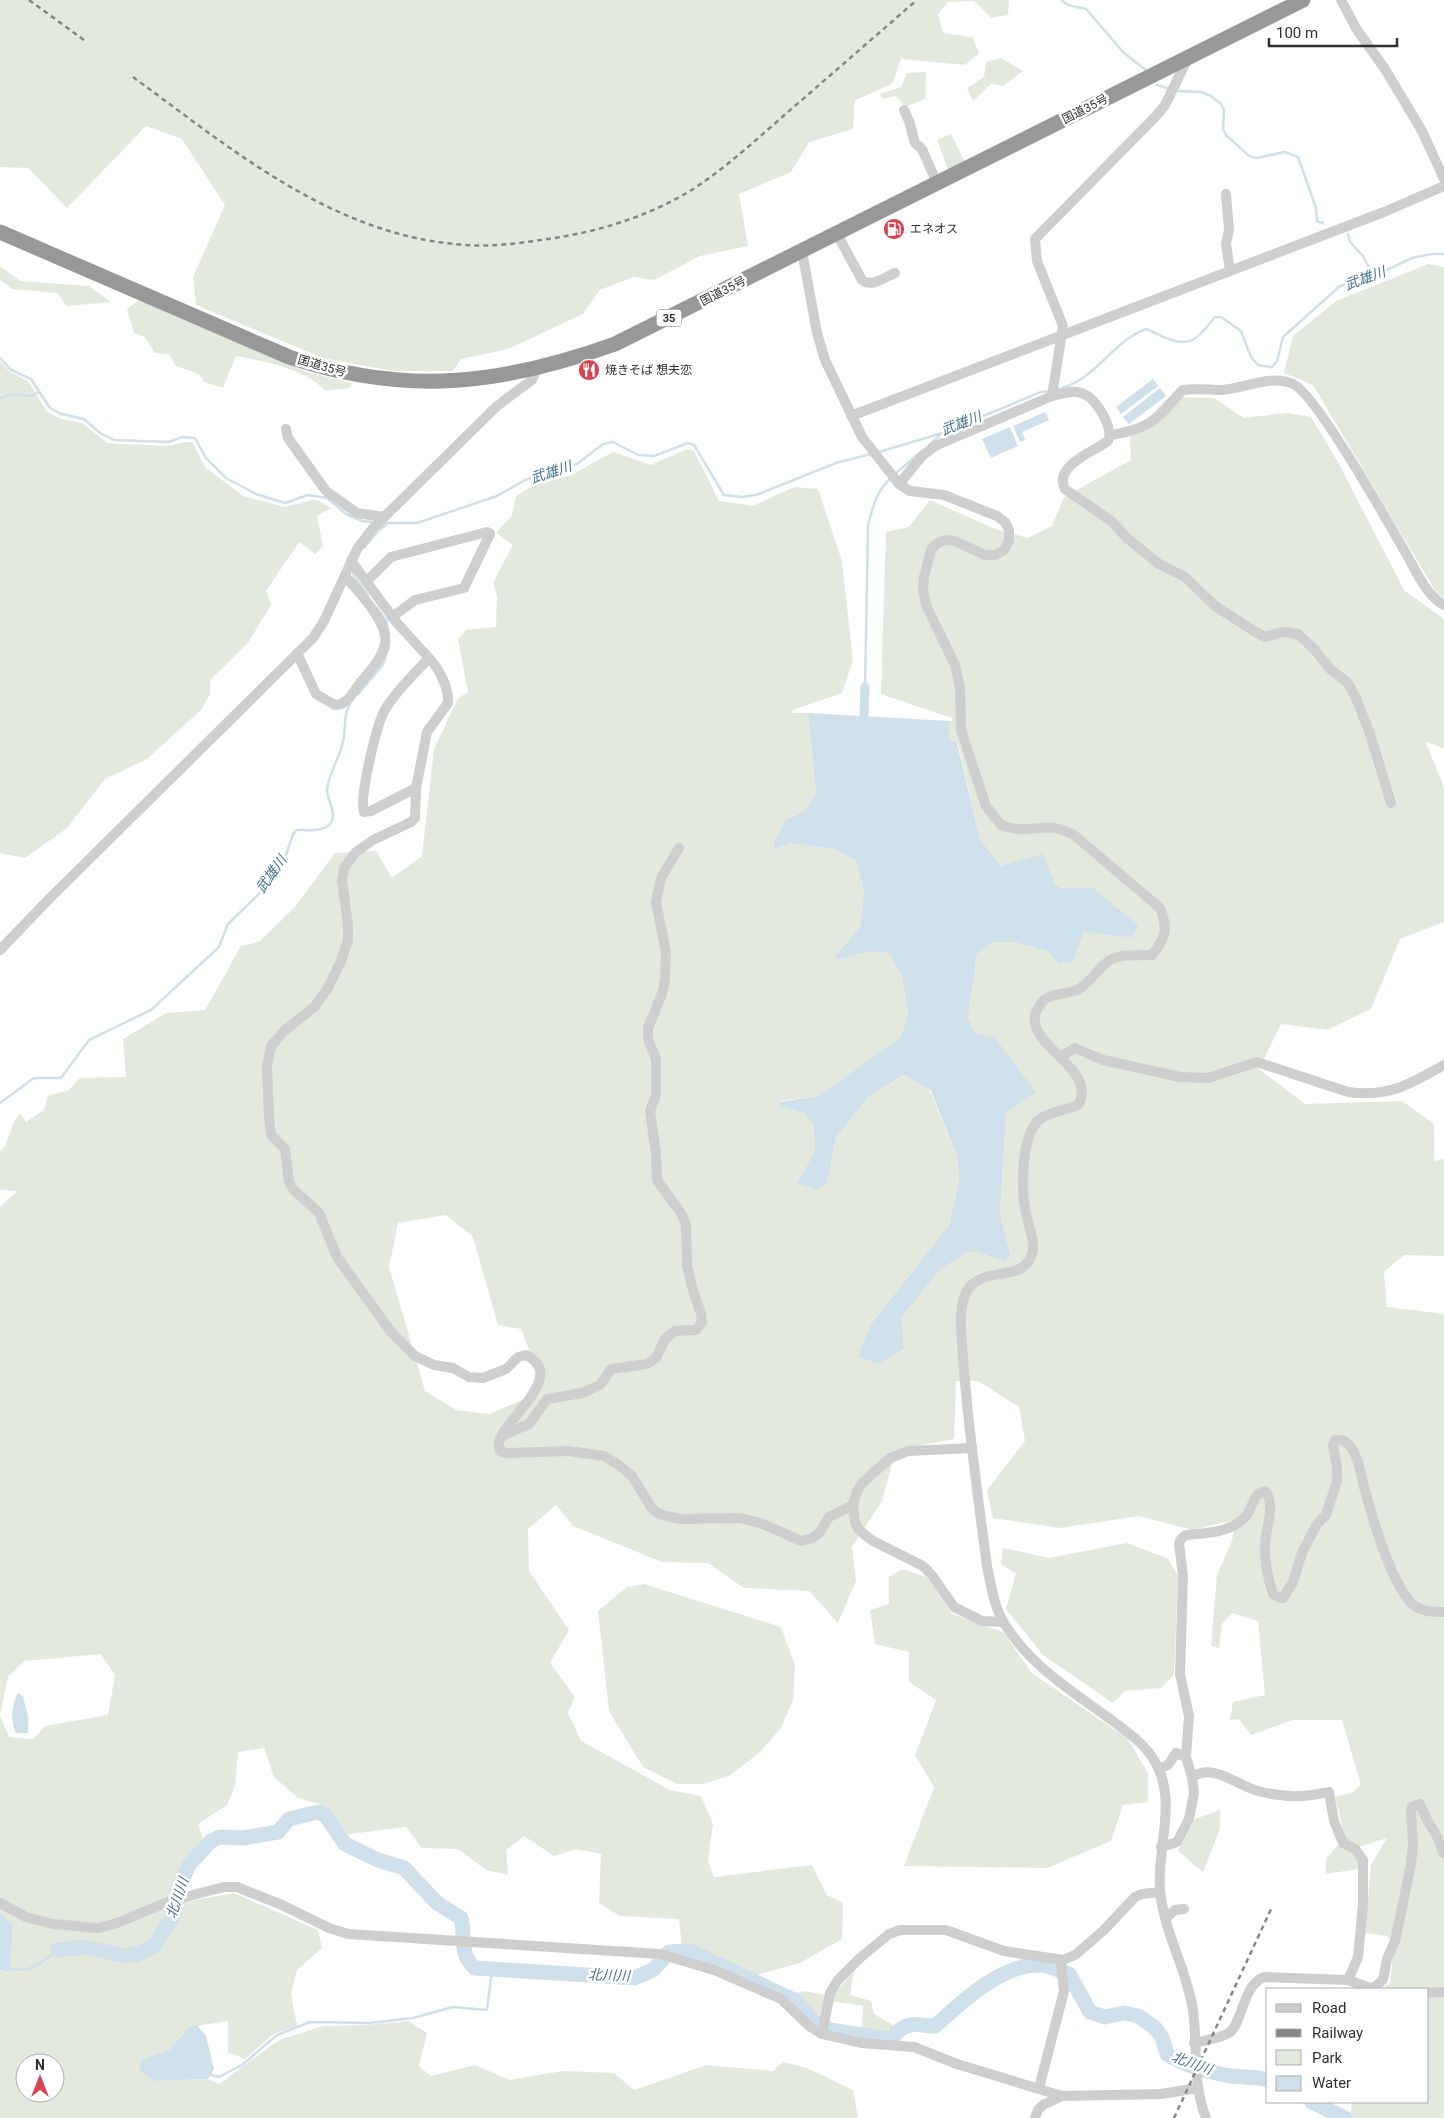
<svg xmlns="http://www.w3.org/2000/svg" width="1444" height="2118" viewBox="0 0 1444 2118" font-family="Roboto,'Noto Sans JP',sans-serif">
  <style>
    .green { fill: #e4e9dd; fill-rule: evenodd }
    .water { fill: #cee0ea }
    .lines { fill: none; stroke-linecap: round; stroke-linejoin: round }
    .stream { stroke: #cee0ea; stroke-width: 2.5 }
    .canal { stroke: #cee0ea; stroke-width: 9 }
    .river { stroke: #cee0ea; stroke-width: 15 }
    .minor { stroke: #cecece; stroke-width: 10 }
    .highway { stroke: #989898; stroke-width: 15 }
    .rail { stroke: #868686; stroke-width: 2.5; stroke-dasharray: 5 4; stroke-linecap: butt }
    .labels { text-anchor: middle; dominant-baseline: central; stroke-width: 5; stroke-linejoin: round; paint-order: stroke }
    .shield { fill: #fff; stroke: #6f6f6f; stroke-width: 1 }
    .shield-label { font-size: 11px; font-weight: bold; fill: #313131 }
    .street-label { font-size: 12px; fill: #313131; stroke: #fff }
    .poi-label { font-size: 12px; fill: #313131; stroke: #fff; text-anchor: start }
    .water-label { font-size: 14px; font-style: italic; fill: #44738d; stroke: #fff }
  </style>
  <rect width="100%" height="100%" fill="#fff"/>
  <g class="green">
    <path d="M0,0H1009L1008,15L991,18L974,1L948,2L938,14L943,33L972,37L979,53L965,65L901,59L892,84L855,100L853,129L809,142L791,172L739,194L748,246L700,256L654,280L633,277L600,290L583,314L508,349L461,359L453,371H392L323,358L196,305L193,277L225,205L182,139L146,126L67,208L28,168L0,167Z"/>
    <path d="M1001,58L1023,71L1003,86L991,84L973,101L967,88L984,77L986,62Z"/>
    <path d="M926,72L925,99L905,107L896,96L882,99L880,94L901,87L907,73Z"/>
    <path d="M951,134L965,162L948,170L937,140Z"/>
    <path d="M1428,264L1444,267V598L1436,592L1313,385L1284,373L1293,336L1336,301Z"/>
    <path d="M0,266L20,281L89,286L111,302L66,306L58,293L12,289L0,279Z"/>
    <path d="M139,300L307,372L352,383L350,388L326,391C303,368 268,362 236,356L223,388L204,382L199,374L176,366L169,355L155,353L145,337L134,333L127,309Z"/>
    <path d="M0,361L10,372L28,381L47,412L62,419L82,423L107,443L168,446L184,442H192L205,467L243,496L285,507L315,499L331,508L317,516L323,546L315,554L299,542L266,591L271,605L248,643L210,680V694L201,710L147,759L105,779L66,829L25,858L0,853Z"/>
    <path d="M1169,397L1214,398L1244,418L1288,413L1311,417L1339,464L1404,590L1444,619V749L1425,741L1444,787V922L1400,939L1371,1009L1327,1030L1281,1024L1259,1069L1305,1104L1402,1101L1434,1124V1161L1444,1159V1256L1404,1255L1384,1272L1387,1307L1444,1314V2118H1352L1351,2112L1352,2102H1428V1989H1381L1390,1983L1394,1947L1387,1936L1365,1933L1371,1865L1387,1838L1359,1847V1869L1325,1874L1327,1857L1345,1838L1335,1796L1350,1794L1361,1785L1342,1720H1292L1251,1735L1239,1719L1230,1720L1233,1702L1265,1695L1258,1621L1232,1613L1222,1624L1219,1648L1211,1646L1217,1575L1232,1541L1235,1520L1192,1530L1139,1516L1060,1528L993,1518L987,1490L1025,1441L1019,1407L978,1381H956L954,1439L896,1450L882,1501L852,1547L856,1581L838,1623L809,1591L744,1588L708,1563L662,1562L573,1526L556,1505L528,1529L529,1571L569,1630L550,1663L575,1697L568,1713L581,1741L670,1790L701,1796L713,1824L708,1861L714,1877L812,1865L827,1895L843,1903L842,1939L800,1963L752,1976L682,1946L679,1919L620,1916L599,1903L601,1854L577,1849L554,1856L524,1836L506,1850L508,1875L486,1870L458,1849L422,1848L406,1827L342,1835L320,1804L298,1798L274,1777L264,1748L238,1752L235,1786L227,1805L198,1824L204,1841L178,1872L169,1905L234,1893L318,1930L322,1948L297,1970L291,1994L297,2026L273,2034L245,2059L228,2052V2021L189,2027L170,2049L142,2059L153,2081L208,2079L219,2084L279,2040L323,2026L365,2025L408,2021L427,2033L419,2066L431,2076L475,2065L510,2080L563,2071L614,2073L634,2090L707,2065L773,2071L783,2062L807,2068L853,2090L858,2118H0V1970L8,1973L13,1925L0,1912V1716L9,1737L33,1739L45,1726L108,1715L115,1675L101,1654L24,1661L8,1677L0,1715V1207L17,1191L0,1190V1152L5,1146L14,1122L20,1113L26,1122L44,1110L48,1096L69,1090L80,1078L126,1077L123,1039L166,1013L205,1010L241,946L259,942L295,907L335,853L376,851L392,878L422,856L434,749L458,698L468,692L458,639L466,630L496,627L497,596L493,583L513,545L496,533L512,515L516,496L532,486L571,475L613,452L651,465L687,449L694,451L719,501L753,506L794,487L818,489L842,561L853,660L842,693L792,710L793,713H808L816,794L803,812L786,819L774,850L789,843L835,849L856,861L864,891L860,927L835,956L836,960L868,952L889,953L902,976L908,1015L901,1037L818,1096L779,1101L804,1113L813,1124L815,1150L797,1184L817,1190L827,1183L836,1138L868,1097L905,1075L930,1091L957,1157L959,1181L949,1225L871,1324L904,1349L902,1317L939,1271L967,1252H978L1004,1262L1011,1254L1000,1214L1006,1113L968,1018L977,954L994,942H1013L1047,951L1059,964L1074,961L1084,932L1132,938L1092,887L1062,888L1001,866L980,839L958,744L949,740L950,721H952V718L881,694L886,532L909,527L930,500L995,529L1028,538L1052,526L1064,497L1131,460L1130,436ZM446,1215L473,1237L498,1325L521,1329L538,1373L525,1399L489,1414L456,1410L425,1391L389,1267L398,1223ZM25,2063H55V2093H25Z"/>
    <path d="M1127,1543L1167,1558L1178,1575L1174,1675L1161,1688L1125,1691L1113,1703L1043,1655L1006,1609L1016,1574L1001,1564L1003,1548L1049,1558Z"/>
    <path d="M902,1569L927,1577L952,1614L1003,1632L1032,1673L1128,1739L1148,1773V1802L1123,1805L1111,1841L1047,1868L904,1866L934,1787L915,1755L936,1700L909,1682V1652L875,1644L870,1610L889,1604V1577Z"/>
    <path d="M644,1584L781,1627L795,1665L793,1700L781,1728L759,1753L729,1776L703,1784H677L643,1767L609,1711L598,1611L627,1587Z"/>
    <path d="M1220,1810V1829L1203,1872L1178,1851L1195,1819Z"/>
    <path d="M854,1971L850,1995L871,2001L874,2014L893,2025L892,2035L862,2031L863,2006L825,2000L820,2020L793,1994L803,1991L833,1996Z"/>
  </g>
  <g class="water">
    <path d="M1153,379L1158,386L1121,414L1116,407Z"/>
    <path d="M1160,388L1166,396L1129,424L1123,417Z"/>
    <path d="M1045,412L1049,420L1022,432L1025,440L1020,442L1013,426Z"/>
    <path d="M1010,427L1018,446L991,458L982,439Z"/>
    <path d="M808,713L950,721L949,740L957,743L980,839L1001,866L1043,854L1055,885L1062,888L1092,887L1138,925L1132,938L1084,932L1074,961L1059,964L1047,951L1013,942H994L977,954L968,1018L975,1034L995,1038L1036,1092L1006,1113L1000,1214L1011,1255L1004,1262L978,1252H967L939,1271L902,1317L904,1349L878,1364L858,1356L871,1324L949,1225L959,1181L957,1157L931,1091L904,1075L868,1097L836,1138L827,1183L817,1190L797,1184L815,1150L813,1124L804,1113L779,1106V1102L818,1096L901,1037L908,1014L902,976L889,953L868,952L836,960L835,956L860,927L864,891L856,861L835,849L789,843L774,850V842L786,819L803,812L816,794Z"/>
    <path d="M18,1693L23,1696C26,1710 30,1719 28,1733H16C10,1723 12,1702 18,1693Z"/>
    <path d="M0,1912L13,1925L9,1973L0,1970Z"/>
    <path d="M197,2025L206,2036L214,2069L208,2079L153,2081L139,2069L142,2059L170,2049L189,2027Z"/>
  </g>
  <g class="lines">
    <g class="stream">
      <path d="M1061,0L1068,5L1086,9L1124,53L1147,71"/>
      <path d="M1157,85L1167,88"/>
      <path d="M1178,91L1201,92L1211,96L1221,104L1224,110L1223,129L1226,135L1249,156L1256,158L1285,152L1298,157L1316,208L1317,221L1323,223"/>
      <path d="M1348,234L1350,242L1363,256L1374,276"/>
      <path d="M0,358L11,370L31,379L50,408L61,414L84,419L100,433L114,440L169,442L182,437L195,438L206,458L226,478L256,494L285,503L308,495L327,498L346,514L362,521L373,522"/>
      <path d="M1055,390C1094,383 1111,342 1146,329C1159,334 1178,347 1192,340C1200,337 1209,324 1215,317H1221L1241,331L1251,357L1258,365L1272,367L1277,361L1283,337L1340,286L1374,276L1412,258L1431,254H1444"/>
      <path d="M0,398L12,394L31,396L39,392"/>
      <path d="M929,445L940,435"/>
      <path d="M879,452L942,433L1041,392L1049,391"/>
      <path d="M895,474L917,455"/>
      <path d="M381,523H417L497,496L525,480L577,464L603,444L613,442L638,455L654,456L688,443L694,445L724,495L742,497L756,495L836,463L871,454"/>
      <path d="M364,548L379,530L386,525"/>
      <path d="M353,571L354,577L368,595"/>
      <path d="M377,608L386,620L389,634"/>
      <path d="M865,687L868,525C873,507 876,491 891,478"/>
      <path d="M358,694L382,666L389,647"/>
      <path d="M0,1103L34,1078H61L89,1040L151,1010L219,947L228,924L267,886L285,858L293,834L297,830C307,830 323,832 330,824C338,814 327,800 327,790C328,774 340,757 343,742C346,729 343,715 350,704"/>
      <path d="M7,1967C28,1976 42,1962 58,1950"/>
      <path d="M211,2075L219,2077L242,2065L277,2035L310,2022L369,2023L413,2018L453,2007L487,2010L492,1970"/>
    </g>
    <path class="canal" d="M864,716L865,687"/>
    <g class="river">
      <path d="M58,1950L84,1947L125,1956L138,1954L154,1946L174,1915L178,1889L189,1865L211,1841L220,1837L243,1838L278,1832L289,1819L318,1812L325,1815L345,1844L378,1860L404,1868L437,1903L461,1918C466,1936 458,1954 475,1968L634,1978L653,1970L669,1952L690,1951L796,2001L814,2021L830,2030L889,2039C895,2037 896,2032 901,2029C915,2020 922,2027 935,2026C962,2002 1001,1964 1040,1965C1049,1965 1060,1971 1069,1974L1090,2012L1105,2017L1124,2013L1138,2016L1155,2028L1162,2037L1167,2054C1183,2065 1206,2071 1225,2075C1239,2078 1254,2076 1268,2080"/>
      <path d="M1312,2102L1345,2118"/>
    </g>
    <g class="minor">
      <path d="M1341,0L1357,30L1385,69L1422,131L1444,179"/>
      <path d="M904,110L909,121L915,143L922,149L937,183"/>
      <path d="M1226,194L1229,230L1226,244L1230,270"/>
      <path d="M837,234L862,280C871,288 885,277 895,273"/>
      <path d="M802,251L817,333L825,360L862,437L899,484L910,491L944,495L997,516L1005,522L1009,530V541L1004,550L995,555H985L955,541L946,540L936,544L931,550L924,577L923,589L926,605L955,665L960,688L961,730L986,806L1001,825C1007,827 1014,829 1020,829C1045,830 1049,822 1074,835L1160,908C1168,927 1166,939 1152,955C1139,956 1121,953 1110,960C1098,968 1092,981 1079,989C1069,995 1052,992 1043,1001C1007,1041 1099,1063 1079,1104C1068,1110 1054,1111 1043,1117C1020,1130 1021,1190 1026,1213C1028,1226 1036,1241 1032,1254C1023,1284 983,1264 967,1291C957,1309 962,1338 963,1358C968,1428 978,1497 987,1566C991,1585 994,1607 1004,1623C1029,1665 1072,1691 1110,1719C1129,1733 1150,1747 1159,1770C1175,1806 1157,1851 1160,1889C1163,1931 1187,1969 1193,2010C1198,2046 1192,2083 1206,2118"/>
      <path d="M1052,396L1063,326L1037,261L1035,239L1156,116L1165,105L1188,58"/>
      <path d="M851,416L1384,212L1444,186"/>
      <path d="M286,429L288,438L326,491L357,513L384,517"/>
      <path d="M1110,435C1131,432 1149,427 1164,411C1171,404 1176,396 1183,390C1196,388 1209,390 1221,390C1244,389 1270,374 1293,384C1315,393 1388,522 1404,550C1415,568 1425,595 1444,605"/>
      <path d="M899,484L922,456L935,446L1052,396C1063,394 1074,389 1084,394C1097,400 1114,428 1108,441C1093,452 1053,466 1065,489L1111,521L1127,538L1159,564L1185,577L1215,606L1254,631L1265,637L1282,632L1298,634L1314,649L1330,669L1348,683L1355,696L1369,731L1391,803"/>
      <path d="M351,561L397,623L429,658C414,674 398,689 386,708C377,721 359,798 364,812L371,811L416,788L427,732L448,703C449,687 439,669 429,658"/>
      <path d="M366,582L391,557L487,532L490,534L464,588L415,600L392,617"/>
      <path d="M297,653L316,694L335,705C348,705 353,692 360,683C369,672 382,659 385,644C389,622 358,592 345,576"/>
      <path d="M416,788L415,818L411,822L373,840L356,852L344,868L342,880L348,925V941L341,961L328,988L314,1007L284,1031L271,1046L267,1066L269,1118L271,1135L285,1149L289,1182L294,1190L319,1213L337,1257L391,1332L415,1356L434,1365L453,1368L469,1377L483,1378L506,1369L518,1357L526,1355C569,1377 502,1420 499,1443C498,1446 500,1448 500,1451L506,1453L568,1451L604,1456L620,1466L632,1476L651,1507L657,1513L666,1516L680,1519L740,1518L763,1524L801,1541L812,1538L819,1533L829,1517L853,1505"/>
      <path d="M0,950L50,898L313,638L324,621L357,549L373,528L497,406L532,380L537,368"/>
      <path d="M1060,1057L1075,1048L1103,1060L1180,1077L1208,1078L1257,1062L1348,1092C1387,1098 1411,1084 1444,1065"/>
      <path d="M504,1435L529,1424L547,1399L582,1393L600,1385L611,1369L647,1364L656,1358L665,1339L675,1331L696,1330L702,1322L701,1314L692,1287L687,1265L686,1225L681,1213L657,1180L656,1154L650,1111L656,1095V1059L648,1039V1028L663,991L665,979L666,952L656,902L661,878L679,848"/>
      <path d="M972,1448L908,1451L890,1458L862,1483L856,1494L853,1505L855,1522L859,1530L873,1541L923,1566L931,1574L954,1607L982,1621L1003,1622"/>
      <path d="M1159,1769L1168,1765L1176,1753L1186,1757"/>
      <path d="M1192,1777C1211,1764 1232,1781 1250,1788C1259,1792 1270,1794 1280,1795C1296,1798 1313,1795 1329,1792L1334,1821L1343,1843L1355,1849L1363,1860V1905L1358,1957L1348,1980"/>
      <path d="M1161,1847L1177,1842L1189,1819L1194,1793L1192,1777L1186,1757L1189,1716L1180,1674L1183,1575L1179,1544L1181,1539L1186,1535C1206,1533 1230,1533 1245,1517C1251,1510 1252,1501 1258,1494L1265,1491C1277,1505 1264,1532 1265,1548C1265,1565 1268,1579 1273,1594L1280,1598H1283L1293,1582L1302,1553L1317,1524L1326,1515L1337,1481V1467L1333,1445L1335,1440C1339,1440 1343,1439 1346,1442C1358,1452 1361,1474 1364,1487C1372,1516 1392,1589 1415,1606C1423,1612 1434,1612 1444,1612"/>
      <path d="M0,1903L26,1917L53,1924L98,1928L117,1923L170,1901L224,1887H237L282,1905L329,1928L348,1934L660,1954L714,1970L781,1999L809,2026L822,2034L861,2043L914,2047L957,2064L1062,2096"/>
      <path d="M1166,1918L1175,1910L1184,1909"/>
      <path d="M1372,1989L1383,1980L1387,1959L1395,1941L1411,1864L1413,1845L1411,1811L1412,1807L1420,1804L1428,1822L1436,1834L1444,1854"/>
      <path d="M1428,1993L1444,1992"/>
      <path d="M822,2034L830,1993L838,1980L860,1958L889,1934L900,1930H946L1004,1951L1063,1960L1075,1955L1103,1931L1135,1897L1142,1894L1160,1892"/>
      <path d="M1194,2043C1205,2040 1219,2039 1229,2033C1243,2023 1242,1986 1264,1977L1348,1980L1373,1989"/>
      <path d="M1039,2088L1064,1991L1061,1965L1063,1960"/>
      <path d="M1035,2118L1038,2110L1043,2105L1062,2096L1161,2094L1198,2088"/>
    </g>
    <path class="highway" d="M0,232L289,357C405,396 501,385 615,344L1303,0"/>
    <g class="rail">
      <path d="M29,0L84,40"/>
      <path d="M133,77C233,150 335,237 466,245C493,247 521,243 548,239C597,232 647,217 690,191C726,168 757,139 789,111C832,74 874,37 917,0"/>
      <path d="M1174,2118L1272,1907"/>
    </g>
  </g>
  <defs>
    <g id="fuel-disc" transform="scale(1.125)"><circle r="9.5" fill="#d84352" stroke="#fff"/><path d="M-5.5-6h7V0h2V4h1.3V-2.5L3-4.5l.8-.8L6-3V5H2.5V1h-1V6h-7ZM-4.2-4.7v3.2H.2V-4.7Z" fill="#fff"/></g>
    <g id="restaurant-disc" transform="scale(1.125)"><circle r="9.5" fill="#d84352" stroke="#fff"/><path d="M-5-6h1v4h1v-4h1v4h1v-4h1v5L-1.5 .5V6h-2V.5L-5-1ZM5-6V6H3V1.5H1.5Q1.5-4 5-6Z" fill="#fff"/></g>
  </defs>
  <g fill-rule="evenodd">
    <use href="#fuel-disc" x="894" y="229"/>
    <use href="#restaurant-disc" x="589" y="370"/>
  </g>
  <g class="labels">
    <rect class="shield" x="656.5" y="309.5" width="25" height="17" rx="4"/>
    <g class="shield-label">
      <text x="669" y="318">35</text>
    </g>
    <g class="street-label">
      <text transform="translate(1085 109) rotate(-27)">国道35号</text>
      <text transform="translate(723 291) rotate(-27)">国道35号</text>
      <text transform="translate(322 366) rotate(16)">国道35号</text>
    </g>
    <g class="poi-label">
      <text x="910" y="229">エネオス</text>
      <text x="605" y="370">焼きそば 想夫恋</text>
    </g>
    <g class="water-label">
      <text transform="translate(1365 278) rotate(-20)">武雄川</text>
      <text transform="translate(961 423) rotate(-21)">武雄川</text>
      <text transform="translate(551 472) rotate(-18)">武雄川</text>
      <text transform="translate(271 874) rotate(-55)">武雄川</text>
      <text transform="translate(177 1898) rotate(-71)">北川川</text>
      <text transform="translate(609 1975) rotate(2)">北川川</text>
      <text transform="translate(1192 2063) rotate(20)">北川川</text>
    </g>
  </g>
  <rect x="1266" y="1988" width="162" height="115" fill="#ffffff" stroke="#adadad"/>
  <rect x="1276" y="2004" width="25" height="8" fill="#cecece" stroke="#adadad"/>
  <text x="1312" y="2013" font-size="15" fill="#313131">Road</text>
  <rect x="1276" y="2029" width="25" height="8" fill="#868686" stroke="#adadad"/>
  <text x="1312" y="2038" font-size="15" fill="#313131">Railway</text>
  <rect x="1276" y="2050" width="25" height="15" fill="#e4e9dd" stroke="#adadad"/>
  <text x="1312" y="2063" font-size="15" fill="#313131">Park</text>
  <rect x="1276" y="2076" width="25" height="15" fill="#cee0ea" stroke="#adadad"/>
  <text x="1312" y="2088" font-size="15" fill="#313131">Water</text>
  <g transform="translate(40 2078)"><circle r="24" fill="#ffffff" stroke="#adadad"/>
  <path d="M0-4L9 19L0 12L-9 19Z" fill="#d84352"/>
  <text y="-8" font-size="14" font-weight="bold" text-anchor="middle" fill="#313131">N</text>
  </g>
  <path d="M1269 38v8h128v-8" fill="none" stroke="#313131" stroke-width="2.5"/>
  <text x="1276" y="38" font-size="15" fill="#313131" stroke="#ffffff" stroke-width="4" paint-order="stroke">100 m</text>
</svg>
